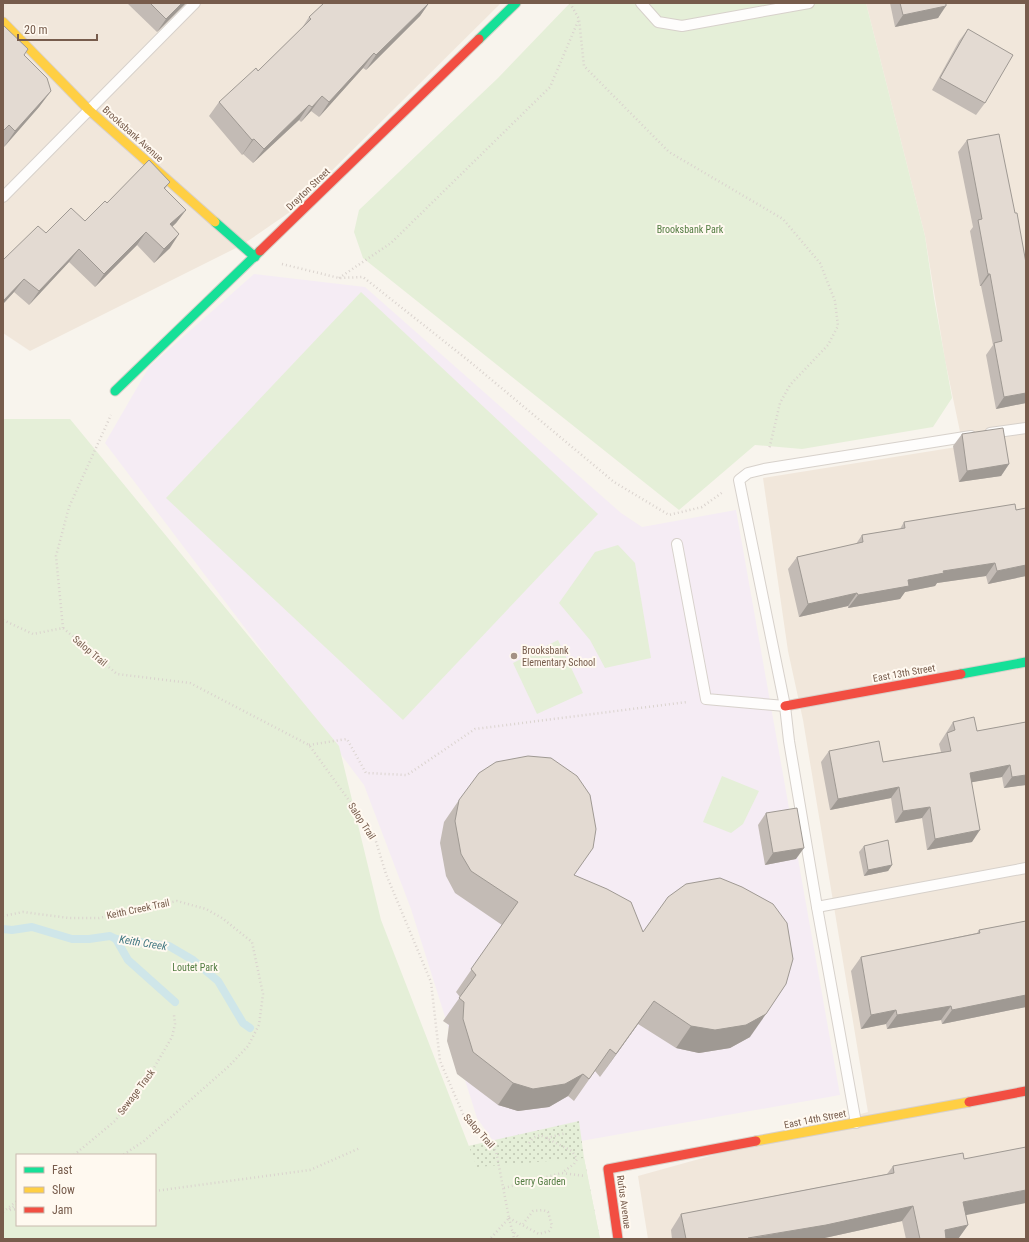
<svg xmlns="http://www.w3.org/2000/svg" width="1029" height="1242" viewBox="0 0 1029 1242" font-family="'Roboto Condensed',sans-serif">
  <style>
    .residential { fill: #f1e7db }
    .education { fill: #f5ecf4 }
    .grass { fill: url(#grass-dots) }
    .park { fill: #e5efd8; fill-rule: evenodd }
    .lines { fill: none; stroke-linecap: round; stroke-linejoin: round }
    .stream { stroke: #cfe6e9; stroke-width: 8 }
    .lane-casing { stroke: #d7d1cb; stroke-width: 12 }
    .fast-casing { stroke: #d8d0c9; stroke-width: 11 }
    .slow-casing { stroke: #d8d0c9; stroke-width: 11 }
    .jam-casing { stroke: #d8d0c9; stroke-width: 11 }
    .path { stroke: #dad3ce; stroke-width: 2.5; stroke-dasharray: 1 3; stroke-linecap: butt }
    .lane { stroke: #fefdfc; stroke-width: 10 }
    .fast { stroke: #16e098; stroke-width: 9 }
    .slow { stroke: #ffcf43; stroke-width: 9 }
    .jam { stroke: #f24e42; stroke-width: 9 }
    .wall { fill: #c3bbb5 }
    .shaded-wall { fill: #9f9993 }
    .building { fill: #e3dad2; stroke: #9f9993 }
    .poi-dot { fill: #a49184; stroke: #fff9f0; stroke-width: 1.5 }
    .labels { text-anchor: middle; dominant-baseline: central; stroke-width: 4; stroke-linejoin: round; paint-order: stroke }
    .street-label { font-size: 10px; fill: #775c4c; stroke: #fff9f0 }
    .park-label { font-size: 10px; fill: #547d43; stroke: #fff9f0 }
    .poi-label { font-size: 10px; fill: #775c4c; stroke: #fff9f0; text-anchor: start }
    .water-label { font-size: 11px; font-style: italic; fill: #437883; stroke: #fff9f0 }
  </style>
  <defs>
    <pattern id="grass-dots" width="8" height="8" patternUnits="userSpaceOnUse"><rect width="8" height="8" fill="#e5efd8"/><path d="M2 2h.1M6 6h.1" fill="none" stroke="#bec5b1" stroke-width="1.8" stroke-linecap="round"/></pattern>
  </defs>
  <rect width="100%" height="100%" fill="#f8f4ed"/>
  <g class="residential">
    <path d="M3,3H501L290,212L242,245L30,351L3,333Z"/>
    <path d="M866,3H1026V1239H648L638,1176L868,1112L803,720L788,651L763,478L963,446L945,360L925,236Z"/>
  </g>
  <path class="education" d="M254,274L365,287L621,513L642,527L736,510L840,1095L503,1155L477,1118L411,909L364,785L105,443L149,367Z"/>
  <path class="grass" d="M579,1121L584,1158L600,1239H472L455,1149Z"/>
  <g class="park">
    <path d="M570,3H866L925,236L934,298L952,398L933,427L802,449L755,445L679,510L363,258L354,232L359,210L498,78Z"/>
    <path d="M361,292L598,514L403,720L166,498Z"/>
    <path d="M3,419H70L339,746L381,920L477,1167L584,1158L600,1239H3ZM17,1155H155V1225H17Z"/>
    <path d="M618,545L635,563L651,658L605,668L590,640L559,603L595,552Z"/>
    <path d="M558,640L583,693L537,714L513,663Z"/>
    <path d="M722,776L759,791L743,824L731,833L703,822Z"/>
  </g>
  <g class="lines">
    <g class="stream">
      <path d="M3,929L12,930L32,927L72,939H89L110,936L116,939L169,946L193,960L218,981L243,1023L250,1028"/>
      <path d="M116,939L128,960L175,1002"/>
    </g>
    <g class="lane-casing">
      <g id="lane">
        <path d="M641,3L658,22L682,26L809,3"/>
        <path d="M3,197L195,3"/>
        <path d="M990,433L1026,428"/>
        <path d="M677,544L706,699L785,706"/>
        <path d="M817,907L1026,868"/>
        <path d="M856,1123L817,907L789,741L785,706L739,480L748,473L764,469L971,436"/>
      </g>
    </g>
    <g class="fast-casing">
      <g id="fast">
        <path d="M479,39L516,3"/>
        <path d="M215,222L255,257"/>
        <path d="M115,391L260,251"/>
        <path d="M961,674L1026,662"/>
      </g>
    </g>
    <g class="slow-casing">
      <g id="slow">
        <path d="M3,22L89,110L215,222"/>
        <path d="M756,1141L969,1102"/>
      </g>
    </g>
    <g class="jam-casing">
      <g id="jam">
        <path d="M260,251L479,39"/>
        <path d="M785,706L961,674"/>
        <path d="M969,1102L1026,1091"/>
        <path d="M618,1239L608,1169L756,1141"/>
      </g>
    </g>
    <g class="path">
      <path d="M570,3L579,19L584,66L669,152L783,219L820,263L835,301L838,326L828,345L790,385L780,403L769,450"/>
      <path d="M282,264L339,278L363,277L469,361L614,482L669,515L702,507L723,492"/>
      <path d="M339,278L391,243L550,87L579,19"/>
      <path d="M3,620L33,634L63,628L117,674L190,683L309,745L374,835L386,874L431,982L440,1061L463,1114L496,1151L509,1218L490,1239"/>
      <path d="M63,628L56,556L69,507L111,415"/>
      <path d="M309,745L347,739L366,773L407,775L475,729L687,702"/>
      <path d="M3,916L23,912L69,918H99L177,901L206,909L222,918L252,942L263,994L259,1025L248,1046L229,1066L144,1141L123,1155"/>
      <path d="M547,1138L566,1133"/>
      <path d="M529,1143L533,1138L540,1135L572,1151L577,1159L574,1164L563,1172"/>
      <path d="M74,1155L115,1121L148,1078L172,1037L175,1024L174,1015"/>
      <path d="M504,1188L562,1173L585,1176"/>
      <path d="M155,1191L310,1170L360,1148"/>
      <path d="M9,1209L17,1205"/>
      <path d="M10,1210L17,1209"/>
      <path d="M3,1212L17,1201"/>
      <path d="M509,1218L539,1234L549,1231L552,1226L548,1212L543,1210L533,1211L523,1224"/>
      <path d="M509,1218L512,1230L520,1239"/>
      <path d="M513,1232L514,1239"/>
    </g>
    <use href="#lane" class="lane"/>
    <use href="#fast" class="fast"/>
    <use href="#slow" class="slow"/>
    <use href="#jam" class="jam"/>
  </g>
  <g class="wall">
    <path d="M127,3H186L157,32Z"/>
    <path d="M324,3H429L420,16L366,70L363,68L319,117L311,111L301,122L299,120L253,163L243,154L242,155L209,116L219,102L258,71L302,28L309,17Z"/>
    <path d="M890,3H946L938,18L895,27Z"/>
    <path d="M3,25L24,55L51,91L39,107L4,147H3Z"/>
    <path d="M968,29L985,103L976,115L932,90L959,41Z"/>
    <path d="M967,140L1015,213L1026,263V403L996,409L986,355L993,345L981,286H980L970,231L973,227L958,152Z"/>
    <path d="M170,182L165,189L186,210L176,223L172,227L170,248L154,263L137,245L95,287L69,262L29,305L14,292L3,304V260L85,221L107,203Z"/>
    <path d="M962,434L1009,464L1001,476L959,482L953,446Z"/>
    <path d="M1026,508V576L988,584L986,576L937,583L935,586L905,592L900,599L848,608V606L799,617L788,569L797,557L856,544L862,535L900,529L904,522L1016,510Z"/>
    <path d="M953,722L977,731L1026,722V785L1004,788L1002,777L972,782V842L927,850L922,818L895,823L891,798L830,810L821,762L829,751L883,762L941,752L939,744Z"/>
    <path d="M459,800L574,875L643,932L750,1037L730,1048L699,1053L676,1048L638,1024L600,1077L595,1071L574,1101L568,1096L549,1107L518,1111L498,1105L457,1074L447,1041L449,1025L443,1021L460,997L456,992L502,925L455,893L446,876L440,843L444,822Z"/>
    <path d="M766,813L796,859L765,865L758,825Z"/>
    <path d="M864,846L892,865L888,871L864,876L859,852Z"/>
    <path d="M1026,921V1007L942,1024L941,1020L887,1029L886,1024L861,1029L851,971L861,957L977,933L979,930Z"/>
    <path d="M893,1166L966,1215L968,1225L958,1239H906L902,1221L820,1239H672L671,1230L681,1214L887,1174Z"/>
  </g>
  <g class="shaded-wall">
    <path d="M182,3H186L157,32L166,19Z"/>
    <path d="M429,3L420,16L366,70L376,55Z"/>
    <path d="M946,6L938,18L895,27L903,15Z"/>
    <path d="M374,53L363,68L319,117L329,102Z"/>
    <path d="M51,91L39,107L4,147L15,131Z"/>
    <path d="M322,96L311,111L301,122L312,107Z"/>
    <path d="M309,105L299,120L253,163L264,149Z"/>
    <path d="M254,139L243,154L242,155L252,140Z"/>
    <path d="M186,210L176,223L160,238L170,224Z"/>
    <path d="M146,232L137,245L95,287L104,274Z"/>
    <path d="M179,234L170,248L154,263L164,249Z"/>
    <path d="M79,249L69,262L29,305L39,291Z"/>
    <path d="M988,274H990L981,286H980Z"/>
    <path d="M24,279L14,292L3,304L4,300Z"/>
    <path d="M1026,393V403L996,409L1004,397Z"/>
    <path d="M1009,464L1001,476L959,482L967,471Z"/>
    <path d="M995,563L986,576L937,583L935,586L905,592L900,599L848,608L858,595L908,580L943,571Z"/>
    <path d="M1026,565V576L988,584L997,571Z"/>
    <path d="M857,593L848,606L799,617L808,604Z"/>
    <path d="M1010,765L1002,777L962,784L970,773Z"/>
    <path d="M1026,775V785L1004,788L1012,777Z"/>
    <path d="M899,787L891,798L830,810L838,799Z"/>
    <path d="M930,807L922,818L895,823L903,811Z"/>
    <path d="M980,830L972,842L927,850L935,839Z"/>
    <path d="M804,848L796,859L765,865L773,853Z"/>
    <path d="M892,865L888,871L864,876L868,870Z"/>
    <path d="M1026,995V1007L942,1024L952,1010Z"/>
    <path d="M654,1001L638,1024L600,1077L616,1054Z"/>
    <path d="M951,1006L941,1020L887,1029L897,1015Z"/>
    <path d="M896,1010L886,1024L861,1029L871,1015Z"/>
    <path d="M766,1014L750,1037L730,1048L699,1053L676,1048L691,1026Z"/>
    <path d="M583,1074L568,1096L549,1107L518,1111L498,1105L513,1083Z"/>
    <path d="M1026,1190V1203L952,1218L963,1202Z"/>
    <path d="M913,1206L902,1221L820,1239H748Z"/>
    <path d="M968,1225L958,1239H938L945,1230Z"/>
  </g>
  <g class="building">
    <path d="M150,3H182L166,19Z"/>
    <path d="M324,3H429L376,55L374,53L329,102L322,96L312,107L309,105L264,149L254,139L252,140L219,102L256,68L258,71L311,19L309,17Z"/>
    <path d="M900,3H946V6L903,15Z"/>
    <path d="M3,25L28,49L24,55L47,78L51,91L15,131L9,125L3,131Z"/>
    <path d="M968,29L1013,55L985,103L940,78Z"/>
    <path d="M999,134L1015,213H1017L1026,263V393L1004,397L994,343L1002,341L990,274H988L978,220L982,219L967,140Z"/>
    <path d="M149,160L170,182L164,188L186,210L170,224L179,234L164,249L146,232L104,274L79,249L39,291L24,279L4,300L3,299V260L38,226L46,233L71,208L85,221L105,201L107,203Z"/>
    <path d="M1003,428L1009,464L967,471L962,434Z"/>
    <path d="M1015,504L1016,510L1026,508V565L997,571L995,563L943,571L944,573L908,580L909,586L858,595L857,593L808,604L797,557L863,542L862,535L905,528L904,522Z"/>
    <path d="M974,717L977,731L1026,722V775L1012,777L1010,765L970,773L980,830L935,839L930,807L903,811L899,787L838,799L829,751L879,741L883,762L951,751L947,733L955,730L953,722Z"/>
    <path d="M528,756L551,758L577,776L590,795L596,829L593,848L574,875L607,889L631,902L643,932L668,897L686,884L720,878L742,887L773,904L787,923L793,959L786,984L766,1014L746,1025L715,1030L691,1026L654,1001L616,1054L610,1049L589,1079L583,1074L565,1084L533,1089L513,1083L473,1052L463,1019L464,1002L459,998L476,975L471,969L518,902L471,871L461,854L455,821L459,800L479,773L496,762Z"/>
    <path d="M797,808L804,848L773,853L766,813Z"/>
    <path d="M888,840L892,865L868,870L864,846Z"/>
    <path d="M1026,921V995L952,1010L951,1006L897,1015L896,1010L871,1015L861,957L980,933L979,930Z"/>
    <path d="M1026,1147V1190L963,1202L968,1225L945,1230L946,1239H920L913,1206L826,1225L748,1238L749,1239H686L681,1214L894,1173L893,1166L963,1153L964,1159Z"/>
  </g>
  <circle class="poi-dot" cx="514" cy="656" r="4"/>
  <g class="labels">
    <g class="street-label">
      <text transform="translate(133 134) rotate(42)">Brooksbank Avenue</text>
      <text transform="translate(308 189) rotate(-44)">Drayton Street</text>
      <text transform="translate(90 651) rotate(40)">Salop Trail</text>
      <text transform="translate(904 673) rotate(-10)">East 13th Street</text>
      <text transform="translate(362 821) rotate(57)">Salop Trail</text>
      <text transform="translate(138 909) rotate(-12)">Keith Creek Trail</text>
      <text transform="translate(136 1092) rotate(-53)">Sewage Track</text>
      <text transform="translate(815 1119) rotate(-11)">East 14th Street</text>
      <text transform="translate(479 1131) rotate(49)">Salop Trail</text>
      <text transform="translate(624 1202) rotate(82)">Rufus Avenue</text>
    </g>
    <g class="park-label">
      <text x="690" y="229">Brooksbank Park</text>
      <text x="195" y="967">Loutet Park</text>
      <text x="540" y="1181">Gerry Garden</text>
    </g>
    <g class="poi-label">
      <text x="522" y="650">Brooksbank<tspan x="522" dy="12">Elementary School</tspan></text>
    </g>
    <g class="water-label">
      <text transform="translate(143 943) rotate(9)">Keith Creek</text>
    </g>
  </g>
  <rect width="1029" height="1242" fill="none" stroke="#775c4c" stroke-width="8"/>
  <rect x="16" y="1154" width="140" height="72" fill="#fff9f0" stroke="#c9baae"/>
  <rect x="24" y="1167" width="20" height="6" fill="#16e098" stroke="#c9baae"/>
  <text x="52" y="1174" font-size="12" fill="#775c4c">Fast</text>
  <rect x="24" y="1187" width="20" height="6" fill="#ffcf43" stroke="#c9baae"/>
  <text x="52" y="1194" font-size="12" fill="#775c4c">Slow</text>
  <rect x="24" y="1207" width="20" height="6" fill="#f24e42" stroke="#c9baae"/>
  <text x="52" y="1214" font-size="12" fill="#775c4c">Jam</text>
  <path d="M18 34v6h79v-6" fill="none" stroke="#775c4c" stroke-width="2"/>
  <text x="24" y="34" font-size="12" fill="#775c4c" stroke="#fff9f0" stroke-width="3" paint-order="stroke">20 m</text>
</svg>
